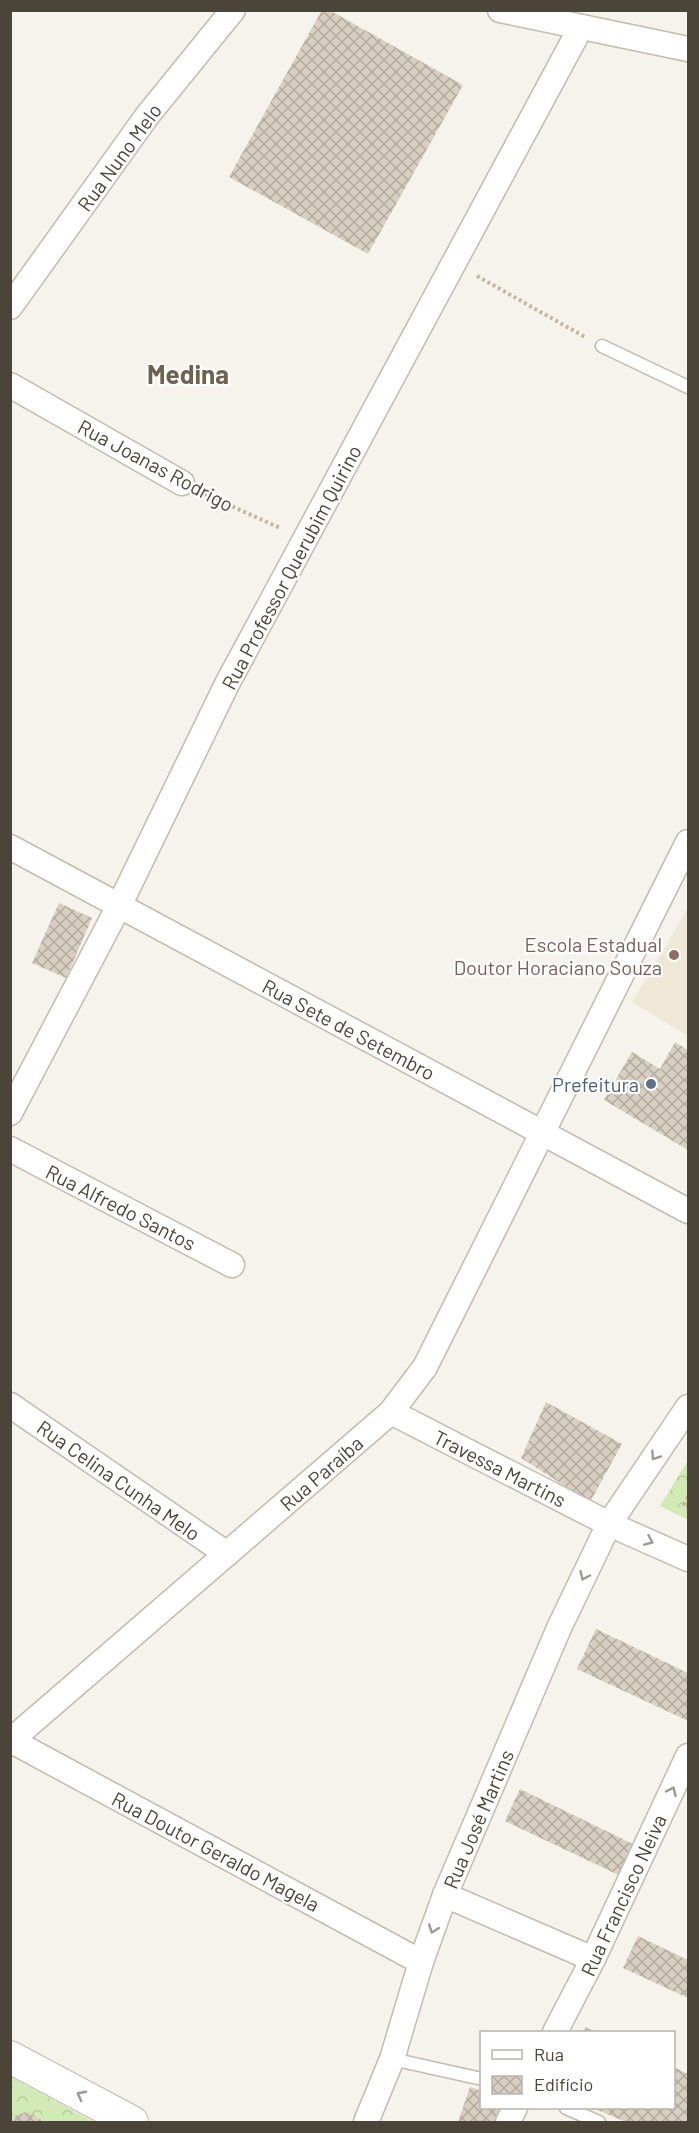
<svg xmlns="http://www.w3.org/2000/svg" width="699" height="2133" viewBox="0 0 699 2133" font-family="Barlow,sans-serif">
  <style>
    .education { fill: #efe8d6 }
    .forest { fill: url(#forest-crowns) }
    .building { fill: url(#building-cross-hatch) }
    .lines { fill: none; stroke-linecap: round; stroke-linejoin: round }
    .service-casing { stroke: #c2bbae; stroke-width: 15 }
    .minor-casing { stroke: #c2bbae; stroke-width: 27 }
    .tertiary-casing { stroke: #c2bbae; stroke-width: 34 }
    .path { stroke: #c4b79f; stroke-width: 4; stroke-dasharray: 3 3; stroke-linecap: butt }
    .service { stroke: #fff; stroke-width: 12 }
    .minor { stroke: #fff; stroke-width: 24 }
    .tertiary { stroke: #fff; stroke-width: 32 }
    .oneway { stroke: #9c9892 }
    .education-dot { fill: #8d6e63; stroke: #fff; stroke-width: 2 }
    .service-dot { fill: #5c6f8a; stroke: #fff; stroke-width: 2 }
    .labels { text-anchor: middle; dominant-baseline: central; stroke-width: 4.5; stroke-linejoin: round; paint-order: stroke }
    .street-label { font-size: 20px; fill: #4b4439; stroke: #fff }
    .education-label { font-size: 20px; fill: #785e54; stroke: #fff; text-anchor: end }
    .service-label { font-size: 20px; fill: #4e5e75; stroke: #fff; text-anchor: end }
    .district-label { font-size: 26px; font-weight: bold; fill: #6e6250; stroke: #fff }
  </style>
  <defs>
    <pattern id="forest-crowns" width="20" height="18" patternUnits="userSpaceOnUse" patternTransform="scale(1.5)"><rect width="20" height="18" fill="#d2eab5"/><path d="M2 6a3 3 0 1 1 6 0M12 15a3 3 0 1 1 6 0" fill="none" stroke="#b6ca9c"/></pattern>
    <pattern id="building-cross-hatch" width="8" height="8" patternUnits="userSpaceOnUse" patternTransform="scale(1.5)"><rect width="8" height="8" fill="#d8cfc1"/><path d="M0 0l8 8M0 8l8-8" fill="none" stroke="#b1aa9e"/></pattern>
  </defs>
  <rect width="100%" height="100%" fill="#f6f3ec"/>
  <path class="education" d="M688,908V1036L632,1002Z"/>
  <g class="forest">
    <path d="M688,1460V1520L660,1506Z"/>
    <path d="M11,2077L94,2122H11Z"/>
  </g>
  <g class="building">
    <path d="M322,10H329L463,85L368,254L229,177Z"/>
    <path d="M59,903L92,918L66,978L32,963Z"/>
    <path d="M675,1042L688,1050V1150L604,1100L632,1052L660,1069Z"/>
    <path d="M546,1402L622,1444L590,1502L521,1458Z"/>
    <path d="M596,1629L688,1673V1721L577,1669Z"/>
    <path d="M520,1789L641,1848L627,1879L505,1821Z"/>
    <path d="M638,1936L688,1960V1998L623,1968Z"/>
    <path d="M585,2027L596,2032H583Z"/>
    <path d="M674,2067L688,2074V2122H626L593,2108H674Z"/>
    <path d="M470,2087L482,2091V2108H502L497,2122H458Z"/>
    <path d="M26,2112L34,2115L44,2122H12L15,2116Z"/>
  </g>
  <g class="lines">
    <g class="service-casing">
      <g id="service">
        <path d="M602,346L688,387"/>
        <path d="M392,2059L482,2079"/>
        <path d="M566,2108L599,2122"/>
      </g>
    </g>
    <g class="minor-casing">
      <g id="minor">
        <path d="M500,10L688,49"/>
        <path d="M10,307L147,116L233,10"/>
        <path d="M10,385L182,483"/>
        <path d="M10,847L688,1211"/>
        <path d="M10,1113L119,906L227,684L581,27"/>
        <path d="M10,1149L232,1265"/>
        <path d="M10,1405L227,1554"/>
        <path d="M391,1412L609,1524L688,1559"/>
        <path d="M10,1740L421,1962"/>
        <path d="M10,1741L391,1412L425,1367L688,842"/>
        <path d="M445,1895L593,1959"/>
        <path d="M555,2032L593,1959L688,1756"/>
        <path d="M366,2122L392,2059L421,1962L445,1895L559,1628L609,1524L688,1407"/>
        <path d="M508,2122L515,2108"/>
      </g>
    </g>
    <g class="tertiary-casing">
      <path id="tertiary" d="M10,2057L132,2122"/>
    </g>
    <g class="path">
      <path d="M477,276L585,337"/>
      <path d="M205,494L280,528"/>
      <path d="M688,1497L684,1505L688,1507"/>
    </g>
    <use href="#service" class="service"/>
    <use href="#minor" class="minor"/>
    <use href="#tertiary" class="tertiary"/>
  </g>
  <defs><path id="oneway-chevron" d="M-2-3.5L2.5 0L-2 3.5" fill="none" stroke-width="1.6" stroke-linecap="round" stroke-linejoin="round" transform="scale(1.5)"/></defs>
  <g class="oneway">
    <use href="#oneway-chevron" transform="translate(655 1456) rotate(124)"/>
    <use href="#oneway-chevron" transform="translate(649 1541) rotate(24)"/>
    <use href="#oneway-chevron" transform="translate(584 1576) rotate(115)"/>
    <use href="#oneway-chevron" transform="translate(672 1791) rotate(-65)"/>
    <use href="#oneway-chevron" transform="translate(433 1929) rotate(110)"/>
    <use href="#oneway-chevron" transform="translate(81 2095) rotate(-152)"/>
  </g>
  <circle class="education-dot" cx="674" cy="955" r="6"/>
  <circle class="service-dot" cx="651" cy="1084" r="6"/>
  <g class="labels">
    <g class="street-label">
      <text transform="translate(119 157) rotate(-54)">Rua Nuno Melo</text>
      <text transform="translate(156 465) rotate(28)">Rua Joanas Rodrigo</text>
      <text transform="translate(291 567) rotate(-62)">Rua Professor Querubim Quirino</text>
      <text transform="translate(349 1029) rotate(28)">Rua Sete de Setembro</text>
      <text transform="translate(121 1207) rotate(27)">Rua Alfredo Santos</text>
      <text transform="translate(500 1468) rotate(27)">Travessa Martins</text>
      <text transform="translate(321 1473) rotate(-41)">Rua Paraíba</text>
      <text transform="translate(119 1480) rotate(35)">Rua Celina Cunha Melo</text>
      <text transform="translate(478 1819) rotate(-67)">Rua José Martins</text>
      <text transform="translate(216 1851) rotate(28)">Rua Doutor Geraldo Magela</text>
      <text transform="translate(623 1895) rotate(-65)">Rua Francisco Neiva</text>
    </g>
    <g class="education-label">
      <text x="662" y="944">Escola Estadual<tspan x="662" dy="23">Doutor Horaciano Souza</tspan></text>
    </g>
    <g class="service-label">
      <text x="639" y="1084">Prefeitura</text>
    </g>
    <g class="district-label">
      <text x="188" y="373">Medina</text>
    </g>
  </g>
  <rect width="699" height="2133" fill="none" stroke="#4b4439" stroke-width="24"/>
  <rect x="480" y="2031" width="195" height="78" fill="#ffffff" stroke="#b7b4b0" stroke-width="1.5"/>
  <rect x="492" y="2050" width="30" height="9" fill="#ffffff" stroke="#b7b4b0" stroke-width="1.5"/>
  <text x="534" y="2061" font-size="18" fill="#4b4439">Rua</text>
  <rect x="492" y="2076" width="30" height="18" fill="url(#building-cross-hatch)" stroke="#b7b4b0" stroke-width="1.5"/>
  <text x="534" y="2091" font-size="18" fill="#4b4439">Edifício</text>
</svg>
